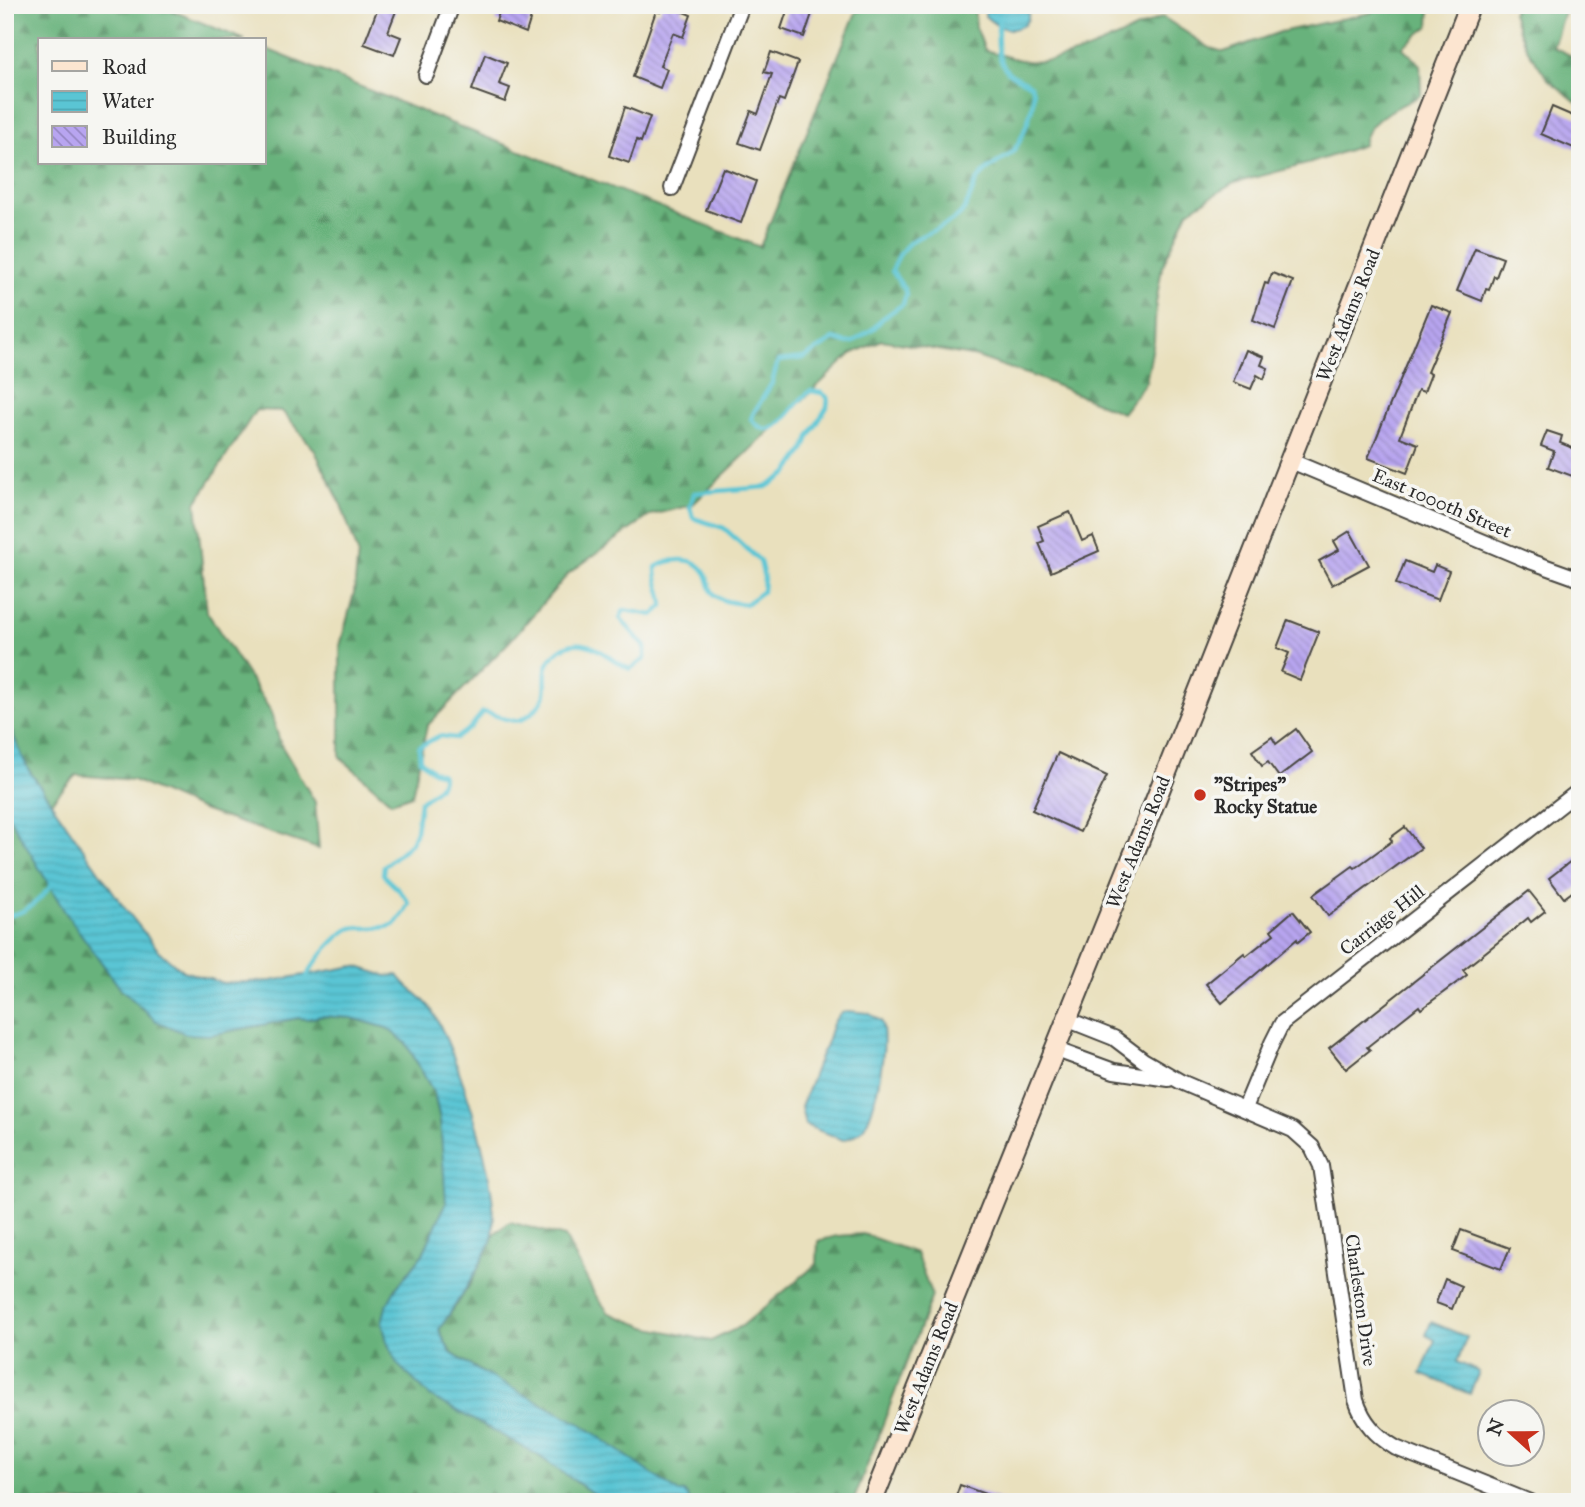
<svg xmlns="http://www.w3.org/2000/svg" width="1585" height="1507" viewBox="0 0 1585 1507" font-family="'IM FELL Great Primer',serif">
  <style>
    .forest { fill: url(#forest-firs); stroke: #496e53; stroke-width: 2 }
    .water { fill: url(#water-rules); stroke: #427880; stroke-width: 2 }
    .lines { fill: none; stroke-linecap: round; stroke-linejoin: round }
    .stream { stroke: #5ac5d4; stroke-width: 4.5 }
    .building { fill: url(#building-back-hatch) }
    .street-casing { stroke: #484641; stroke-width: 18 }
    .secondary-casing { stroke: #484641; stroke-width: 23 }
    .street { stroke: #fff; stroke-width: 14 }
    .secondary { stroke: #fce5d0; stroke-width: 19 }
    .poi-dot { fill: #c8321e; stroke: #f6f6f2; stroke-width: 2.5 }
    .labels { text-anchor: middle; dominant-baseline: central; stroke-width: 7; stroke-linejoin: round; paint-order: stroke }
    .street-label { font-size: 19px; fill: #2b2b2b; stroke: #f6f6f2 }
    .poi-label { font-size: 19px; font-weight: bold; fill: #2b2b2b; stroke: #f6f6f2; text-anchor: start }
  </style>
  <defs>
    <pattern id="forest-firs" width="22" height="20" patternUnits="userSpaceOnUse" patternTransform="scale(1.75)"><rect width="22" height="20" fill="#67b27b"/><path d="M5 1l3.5 6h-7zM16 11l3.5 6h-7z" fill="#559165"/></pattern>
    <pattern id="water-rules" width="6" height="5" patternUnits="userSpaceOnUse" patternTransform="scale(1.75)"><rect width="6" height="5" fill="#5ac5d4"/><path d="M0 2.5h6" fill="none" stroke="#4ea9b6"/></pattern>
    <pattern id="building-back-hatch" width="6" height="6" patternUnits="userSpaceOnUse" patternTransform="scale(1.75)"><rect width="6" height="6" fill="#b8a5f0"/><path d="M-1 5l2 2M0 0l6 6M5-1l2 2" fill="none" stroke="#9687c3"/></pattern>
  </defs>
  <rect width="100%" height="100%" fill="#f6f6f2"/>
  <filter id="ink" filterUnits="userSpaceOnUse"><feTurbulence type="fractalNoise" baseFrequency=".0143" numOctaves="2"/><feDisplacementMap in="SourceGraphic" scale="14" xChannelSelector="R" yChannelSelector="G"/><feConvolveMatrix kernelMatrix="1 2 1 2 8 2 1 2 1" color-interpolation-filters="sRGB"/></filter>
  <filter id="wash" filterUnits="userSpaceOnUse"><feTurbulence type="fractalNoise" baseFrequency=".00686" numOctaves="4" result="noise"/><feDisplacementMap in="SourceGraphic" scale="28" xChannelSelector="R" yChannelSelector="G"/><feGaussianBlur stdDeviation="1.57" result="paint"/><feColorMatrix in="noise" values="0 0 0 0 0 0 0 0 0 0 0 0 0 0 0 0 0 1.4 0 .05"/><feComposite in="paint" operator="in"/></filter>
  <g filter="url(#wash)">
    <rect width="100%" height="100%" fill="#e9e0bd"/>
    <g class="forest">
      <path d="M5,5H158L245,40H40V163H264V48L760,247L859,5H974L976,27L985,50C1003,55 1024,64 1044,61C1085,56 1125,32 1163,17L1210,48L1224,52L1280,32L1370,13L1383,5H1428L1430,8L1429,26L1402,47L1420,64L1421,95C1400,107 1366,118 1363,145L1311,163L1234,183L1188,211L1162,267L1156,303L1154,341L1146,382L1122,413L1041,379L977,357L882,340L851,354L692,505L651,515L569,573L510,641L427,726L412,795L391,802L340,757V646L354,593L358,553L340,502L314,449L282,411L256,410L196,503L207,612L270,710L281,745L315,802L319,849L202,810L133,780L76,775L51,802L28,769L5,717Z"/>
      <path d="M1515,5H1566L1553,47L1580,60V105L1548,79L1526,47L1512,13Z"/>
      <path d="M5,810L11,821L210,1035L298,1018L307,1019L321,1016L352,1018L387,1028L406,1043L434,1093L440,1119L447,1203L423,1254L394,1291L536,1454L605,1502H5Z"/>
      <path d="M510,1222L565,1237L594,1293L609,1313L646,1327L711,1341L742,1326L817,1264L818,1241L837,1236L863,1234L916,1253L932,1296L853,1502H691L684,1492H678L451,1353L439,1330L471,1283L495,1233Z"/>
    </g>
    <g class="water">
      <path d="M985,5H1029L1028,19L1024,25C1009,34 997,27 985,16Z"/>
      <path d="M5,717L28,769L123,906L159,951L183,971L223,983L271,981L355,966L387,976L398,975C406,988 422,996 431,1009C457,1051 503,1190 492,1238C491,1245 486,1252 483,1258C471,1284 454,1306 439,1330L451,1353L481,1372L581,1424L678,1492H684L691,1502H605L536,1454L431,1397L397,1364L387,1342L382,1322L386,1307L394,1291L423,1254L446,1203L440,1119L434,1093L406,1043L387,1028L352,1018L321,1016L307,1019L298,1018L210,1035L186,1034L156,1021L120,988L65,912L5,810Z"/>
      <path d="M847,1011L868,1013L881,1021C889,1041 876,1111 863,1129C858,1135 851,1137 843,1140L805,1125L801,1107L822,1052C831,1040 829,1016 847,1011Z"/>
      <path d="M1431,1322L1467,1337L1457,1362L1479,1372L1470,1394L1421,1374L1435,1340L1426,1335Z"/>
    </g>
    <g class="lines">
      <g class="stream">
        <path d="M5,916C27,914 39,900 52,885"/>
        <path d="M305,980C312,965 336,934 352,928C355,927 359,928 363,928C391,927 396,931 409,903C402,890 391,885 383,874L384,866L411,843L416,831L420,802C429,794 445,787 442,774L433,771L420,760L419,747L439,736L456,738L470,728L483,712C495,713 507,723 520,720C529,717 544,703 545,693C547,684 544,675 547,666C554,650 570,640 587,645C602,649 615,663 630,669L645,659V647L620,618L624,610L653,615L663,606C663,591 655,583 656,567C670,558 696,555 706,574C711,584 708,592 719,598C727,603 737,603 746,604L763,591L764,578L760,561L724,528L693,518L690,507L694,493L766,487L787,474L804,450L809,437L827,407L828,398L822,393L811,391C793,399 776,450 751,419L753,414L772,383L778,361L804,358L834,339L846,343L853,342L874,328L883,318L903,304L906,295L905,290L892,271C907,228 929,240 959,216C969,207 971,189 979,178C988,167 999,162 1009,155C1020,147 1029,120 1032,107C1037,76 1024,86 1008,72C996,61 997,35 999,20"/>
      </g>
    </g>
    <g id="blocks">
      <g class="building">
        <path d="M379,5L396,11L388,32L401,37L394,55L364,44Z"/>
        <path d="M502,5H525L522,13L531,17L526,33L496,21Z"/>
        <path d="M662,5H683L681,11L691,15L683,37L673,33L660,66L667,69L660,88L633,77L656,11L660,12Z"/>
        <path d="M789,5H815L804,37L781,29Z"/>
        <path d="M771,52L798,62L784,101L779,99L760,150L739,143L751,111L758,114L772,74L764,72Z"/>
        <path d="M485,54L507,63L499,84L510,88L505,102L472,90Z"/>
        <path d="M625,107L650,117L641,142L637,140L629,163L609,156Z"/>
        <path d="M1552,107L1580,119V139L1576,149L1541,134Z"/>
        <path d="M723,168L756,181L741,223L706,210Z"/>
        <path d="M1475,248L1503,258L1496,277L1494,276L1489,290L1486,289L1482,301L1457,291Z"/>
        <path d="M1272,273L1293,281L1275,329L1253,320L1265,283L1268,284Z"/>
        <path d="M1431,305L1452,313L1427,372L1431,374L1424,392L1418,390L1400,437L1418,444L1407,473L1368,458Z"/>
        <path d="M1246,350L1264,357L1261,365L1268,368L1264,379L1257,375L1251,389L1233,382Z"/>
        <path d="M1547,431L1562,436L1560,443L1580,451V463L1575,477L1548,467L1554,451L1541,446Z"/>
        <path d="M1070,512L1082,541L1093,536L1099,551L1051,572L1039,543L1044,541L1038,526Z"/>
        <path d="M1350,531L1369,565L1332,585L1319,561L1339,550L1334,541Z"/>
        <path d="M1405,561L1432,572L1435,565L1449,571L1438,600L1396,584Z"/>
        <path d="M1288,620L1319,632L1300,680L1281,672L1289,653L1277,648Z"/>
        <path d="M1296,729L1312,752L1279,777L1268,762L1262,766L1252,751L1272,737L1276,744Z"/>
        <path d="M1058,753L1107,776L1080,832L1032,810Z"/>
        <path d="M1405,827L1421,848L1328,916L1313,895L1353,866L1355,868L1392,841L1390,838Z"/>
        <path d="M1580,854V886L1564,898L1549,878Z"/>
        <path d="M1529,891L1545,911L1531,922L1528,918L1517,927L1463,970L1467,975L1421,1009L1419,1006L1367,1047L1370,1050L1346,1069L1329,1048Z"/>
        <path d="M1293,911L1310,932L1298,942L1297,939L1222,1003L1206,984L1244,953L1246,956L1274,934L1271,930Z"/>
        <path d="M1461,1230L1510,1248L1501,1269L1453,1251Z"/>
        <path d="M1445,1279L1461,1286L1452,1309L1436,1303Z"/>
        <path d="M960,1485L1002,1500V1502H954Z"/>
      </g>
    </g>
  </g>
  <g filter="url(#ink)">
    <use href="#blocks" fill-opacity="0" stroke="#484641" stroke-width="2"/>
    <g class="lines">
      <g class="street-casing">
        <g id="street">
          <path d="M426,75L452,5"/>
          <path d="M672,188L742,5"/>
          <path d="M1291,461L1527,560L1580,579"/>
          <path d="M1066,1019L1114,1038L1143,1060L1181,1082L1293,1130L1312,1147L1321,1166L1356,1400C1363,1422 1376,1436 1396,1448L1530,1502"/>
          <path d="M1054,1049L1114,1071L1169,1079"/>
          <path d="M1245,1108L1272,1043L1282,1023L1580,790"/>
        </g>
      </g>
      <g class="secondary-casing">
        <path id="secondary" d="M872,1502L1154,804L1470,5"/>
      </g>
      <use href="#street" class="street"/>
      <use href="#secondary" class="secondary"/>
    </g>
  </g>
  <circle class="poi-dot" cx="1200" cy="795" r="7"/>
  <g class="labels">
    <g class="street-label">
      <text transform="translate(1348 315) rotate(-68)">West Adams Road</text>
      <text transform="translate(1442 503) rotate(23)">East 1000th Street</text>
      <text transform="translate(1138 842) rotate(-68)">West Adams Road</text>
      <text transform="translate(1382 920) rotate(-38)">Carriage Hill</text>
      <text transform="translate(1361 1300) rotate(82)">Charleston Drive</text>
      <text transform="translate(926 1368) rotate(-68)">West Adams Road</text>
    </g>
    <g class="poi-label">
      <text x="1214" y="784">"Stripes"<tspan x="1214" dy="22">Rocky Statue</tspan></text>
    </g>
  </g>
  <rect width="1585" height="1507" fill="none" stroke="#f6f6f2" stroke-width="28"/>
  <rect x="38" y="38" width="228" height="126" fill="#f6f6f2" stroke="#a5a5a2" stroke-width="2"/>
  <rect x="52" y="61" width="35" height="10" fill="#fce5d0" stroke="#a5a5a2" stroke-width="2"/>
  <text x="102" y="74" font-size="21" fill="#2b2b2b">Road</text>
  <rect x="52" y="91" width="35" height="21" fill="url(#water-rules)" stroke="#a5a5a2" stroke-width="2"/>
  <text x="102" y="108" font-size="21" fill="#2b2b2b">Water</text>
  <rect x="52" y="126" width="35" height="21" fill="url(#building-back-hatch)" stroke="#a5a5a2" stroke-width="2"/>
  <text x="102" y="144" font-size="21" fill="#2b2b2b">Building</text>
  <g transform="translate(1511 1433) rotate(291)"><circle r="33" fill="#f6f6f2" stroke="#a5a5a2" stroke-width="2"/>
  <path d="M0-5L12 26L0 18L-12 26Z" fill="#c8321e"/>
  <text y="-10" font-size="19" font-weight="bold" text-anchor="middle" fill="#2b2b2b">N</text>
  </g>
</svg>
